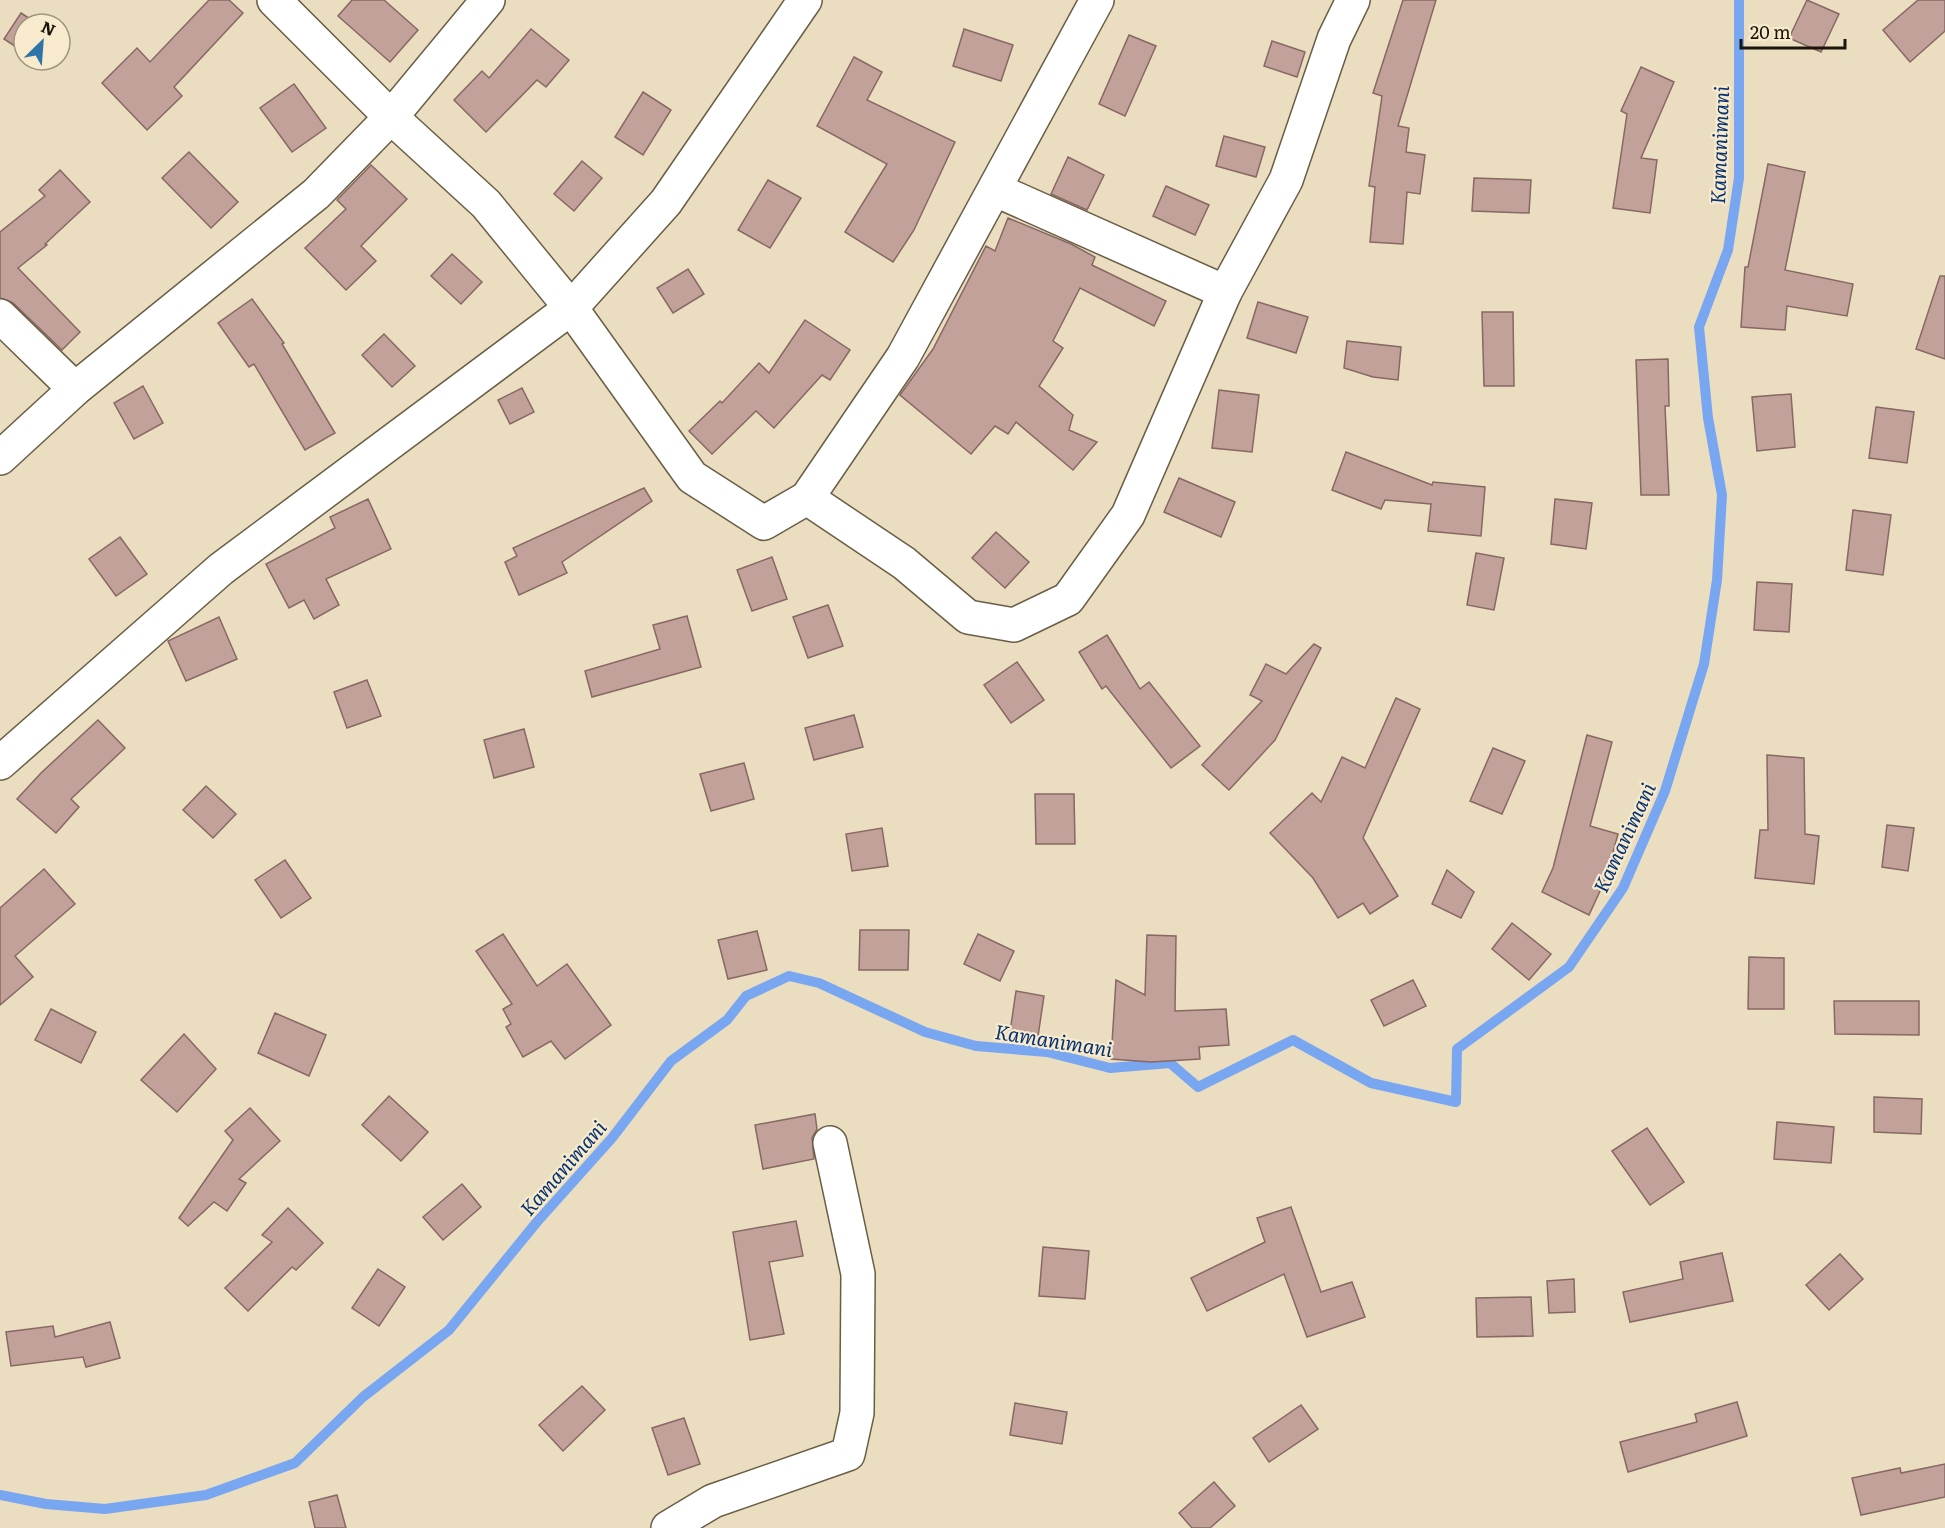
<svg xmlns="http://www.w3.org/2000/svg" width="1945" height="1528" viewBox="0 0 1945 1528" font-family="Literata,serif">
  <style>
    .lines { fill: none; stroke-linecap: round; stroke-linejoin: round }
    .stream { stroke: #78a6f0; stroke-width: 10 }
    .building { fill: #c2a19b; stroke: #876863; stroke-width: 1.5 }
    .minor-casing { stroke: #695e45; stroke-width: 36 }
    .minor { stroke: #fff; stroke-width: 33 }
    .labels { text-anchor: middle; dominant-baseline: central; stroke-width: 4.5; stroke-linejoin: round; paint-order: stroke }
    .water-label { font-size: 20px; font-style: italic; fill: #073272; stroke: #f7eacd }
  </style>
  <rect width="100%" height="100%" fill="#eaddc0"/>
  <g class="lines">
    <path class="stream" d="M0,1495L46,1504L105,1509L206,1495L295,1463L363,1397L449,1330L536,1223L612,1138L671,1061L727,1020L746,996L789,976L819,983L925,1032L976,1046L1047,1052L1110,1068L1170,1063L1198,1087L1293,1040L1371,1083L1456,1102L1457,1049L1569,967L1623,888L1665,791L1704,664L1717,580L1722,495L1708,418L1699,327L1728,250L1739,178V0"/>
  </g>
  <g class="building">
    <path d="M209,0H229L243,13L174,87L182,96L147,130L102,83L137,48L150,62Z"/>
    <path d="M352,0H384L418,30L390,62L338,16Z"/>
    <path d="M1403,0H1436L1398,126L1409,128L1406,152L1425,155L1420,194L1407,192L1403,244L1370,242L1375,187L1369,186L1382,96L1373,93Z"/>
    <path d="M1807,0L1839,14L1821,52L1789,38Z"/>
    <path d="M1918,0H1945V31L1910,62L1883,30Z"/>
    <path d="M21,13L38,24H24V52L4,39Z"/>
    <path d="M531,29L569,60L546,87L537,80L486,132L454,100L482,71L489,78Z"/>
    <path d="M964,29L1013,45L1001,81L953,66Z"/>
    <path d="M1129,35L1156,46L1125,116L1099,104Z"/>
    <path d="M1272,41L1305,52L1297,77L1264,66Z"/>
    <path d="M854,57L882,72L867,100L955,142L914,230L893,262L845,232L887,164L817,126Z"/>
    <path d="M1641,67L1674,82L1641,158L1657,160L1650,213L1613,208L1627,114L1621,111Z"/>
    <path d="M294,84L326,128L292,152L260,108Z"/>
    <path d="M643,92L671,110L643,155L615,137Z"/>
    <path d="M1224,136L1265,147L1256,177L1216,166Z"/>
    <path d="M189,152L238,202L211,228L162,178Z"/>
    <path d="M1068,157L1104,175L1087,210L1051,194Z"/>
    <path d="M582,161L602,178L574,211L554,194Z"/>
    <path d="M1768,164L1805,172L1785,270L1853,284L1847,316L1787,306L1785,330L1741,327L1745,267H1748Z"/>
    <path d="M371,165L407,199L361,246L376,261L346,290L305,248L346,209L337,200Z"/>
    <path d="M60,170L90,202L45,244L47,245L18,268L80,332L62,350L13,303L0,298V232L45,196L39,190Z"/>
    <path d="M1474,178L1531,180L1529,213L1472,211Z"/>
    <path d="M768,180L801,198L770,248L738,230Z"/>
    <path d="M1166,186L1209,205L1195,235L1153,216Z"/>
    <path d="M1008,218L1071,244L1095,257L1092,265L1166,301L1154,326L1080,288L1053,341L1063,348L1039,386L1073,415L1069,430L1097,442L1073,470L1016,422L1008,434L995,426L971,454L900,395L933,349L986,246L995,251Z"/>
    <path d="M452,254L482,282L461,304L431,276Z"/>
    <path d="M688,269L704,294L673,313L657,288Z"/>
    <path d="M1940,276H1945V359L1916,349Z"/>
    <path d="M252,299L284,343L282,344L335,433L305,450L254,364L249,367L218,323Z"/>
    <path d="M1258,302L1308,317L1296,353L1247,338Z"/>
    <path d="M1482,312H1513L1514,386H1484Z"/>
    <path d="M805,320L850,350L830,380L822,375L774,428L756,411L712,454L689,431L720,401L722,403L759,363L769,373Z"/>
    <path d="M384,334L415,366L392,387L362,355Z"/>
    <path d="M1347,341L1401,347L1398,380L1373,377L1344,368Z"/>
    <path d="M1668,359L1669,406H1665L1669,495H1641L1636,360Z"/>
    <path d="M143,386L163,423L134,439L114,403Z"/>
    <path d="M522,388L534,412L510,424L498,400Z"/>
    <path d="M1219,390L1259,395L1252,452L1212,448Z"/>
    <path d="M1791,394L1795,447L1757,451L1752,397Z"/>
    <path d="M1876,407L1914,412L1907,463L1869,458Z"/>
    <path d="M1346,452L1432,485L1433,482L1485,487L1481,536L1428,531L1431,504L1385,500L1381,509L1332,490Z"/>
    <path d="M1179,478L1235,502L1221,537L1164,512Z"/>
    <path d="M644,488L652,501L562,562L567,573L519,595L505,562L517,556L513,548Z"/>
    <path d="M368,499L391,549L326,579L339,605L314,619L304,600L289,608L266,564L335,528L330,517Z"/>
    <path d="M1555,499L1592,503L1586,549L1551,544Z"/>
    <path d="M1853,510L1891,515L1883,575L1846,570Z"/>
    <path d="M996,532L1029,562L1005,588L972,558Z"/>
    <path d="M120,537L147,574L116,596L89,559Z"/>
    <path d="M1476,553L1504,558L1494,610L1467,605Z"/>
    <path d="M772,557L787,599L752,611L737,570Z"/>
    <path d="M1757,582L1792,584L1789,632L1754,630Z"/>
    <path d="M828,605L843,646L808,658L793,617Z"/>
    <path d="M687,616L701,667L592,697L585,671L660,649L653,625Z"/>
    <path d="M219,617L237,659L186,681L168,641Z"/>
    <path d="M1107,635L1140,689L1149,682L1200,746L1171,768L1106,686L1102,689L1079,652Z"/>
    <path d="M1314,644L1321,648L1275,740L1229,790L1202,765L1262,701L1250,695L1266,664L1286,674Z"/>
    <path d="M1017,662L1044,700L1011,723L984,685Z"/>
    <path d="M367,680L381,716L347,728L334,692Z"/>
    <path d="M1396,698L1420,709L1363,838L1398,896L1370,914L1363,903L1338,918L1313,878L1270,833L1312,793L1321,802L1342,757L1365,768Z"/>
    <path d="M854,715L863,747L814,760L805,728Z"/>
    <path d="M98,720L125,748L71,799L79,807L56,833L17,799L41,773Z"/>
    <path d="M524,729L534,767L494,778L484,740Z"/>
    <path d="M1587,735L1612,742L1590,826L1618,834L1606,878L1589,915L1542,892L1553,868Z"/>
    <path d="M1493,748L1525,761L1502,814L1470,801Z"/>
    <path d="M1767,755L1804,758L1805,834L1819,836L1814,884L1755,878L1760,830H1768Z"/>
    <path d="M744,763L754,799L711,811L700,774Z"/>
    <path d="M206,786L236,814L213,838L183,810Z"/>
    <path d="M1035,794H1074L1075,844H1036Z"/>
    <path d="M1887,825L1914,828L1908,871L1882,867Z"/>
    <path d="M882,828L888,866L852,871L846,834Z"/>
    <path d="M285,860L311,898L281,918L255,880Z"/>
    <path d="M44,869L75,904L15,956L33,977L0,1005V908Z"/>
    <path d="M1447,870L1474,892L1461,918L1432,904Z"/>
    <path d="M1512,923L1551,954L1529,980L1492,949Z"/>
    <path d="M860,930H909L908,970H859Z"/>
    <path d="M757,931L767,970L728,979L718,940Z"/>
    <path d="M503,934L537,986L567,964L611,1025L565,1059L551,1041L523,1057L506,1027L511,1024L503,1009L512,1004L476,951Z"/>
    <path d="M978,934L1014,951L1000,981L964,964Z"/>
    <path d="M1147,935L1176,936L1175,1011L1226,1009L1229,1045L1199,1047L1200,1059L1151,1062L1111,1059L1116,980L1145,995Z"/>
    <path d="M1749,957L1784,958V1009H1748Z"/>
    <path d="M1413,980L1426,1006L1384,1026L1371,1000Z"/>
    <path d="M1016,991L1044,996L1037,1043L1009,1039Z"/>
    <path d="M1834,1001H1919V1035L1835,1034Z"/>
    <path d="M51,1009L96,1032L81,1063L35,1040Z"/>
    <path d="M275,1013L326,1035L309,1076L258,1053Z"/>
    <path d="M184,1034L216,1069L177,1112L141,1080Z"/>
    <path d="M389,1096L428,1132L401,1161L362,1125Z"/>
    <path d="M1874,1097L1922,1099L1921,1134L1874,1132Z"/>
    <path d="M250,1108L280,1141L239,1179L246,1183L227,1211L214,1202L188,1226L179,1218L233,1140L225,1131Z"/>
    <path d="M815,1114L817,1129L812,1138L814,1159L763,1169L755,1125Z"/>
    <path d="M1777,1122L1834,1127L1831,1163L1774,1159Z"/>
    <path d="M1647,1128L1684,1182L1650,1205L1612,1151Z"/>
    <path d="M462,1184L481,1207L443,1240L423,1217Z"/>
    <path d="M1291,1207L1321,1292L1352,1282L1365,1317L1307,1337L1284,1274L1207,1311L1191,1278L1265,1242L1257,1218Z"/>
    <path d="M288,1208L323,1243L296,1270L292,1267L248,1311L225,1288L272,1242L262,1235Z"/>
    <path d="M796,1221L803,1256L769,1262L784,1334L750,1340L733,1232Z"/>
    <path d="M1043,1247L1089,1251L1085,1299L1039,1296Z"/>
    <path d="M1722,1253L1733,1301L1630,1322L1623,1292L1683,1279L1680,1262Z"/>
    <path d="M1840,1254L1863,1279L1829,1310L1806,1285Z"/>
    <path d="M378,1269L405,1287L379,1326L352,1308Z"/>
    <path d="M1574,1279L1575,1312L1549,1313L1547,1281Z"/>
    <path d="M1531,1297L1533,1336L1477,1337L1476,1298Z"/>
    <path d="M110,1322L120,1358L86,1367L83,1357L11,1366L6,1332L53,1326L55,1337Z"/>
    <path d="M582,1386L605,1410L563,1451L539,1425Z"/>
    <path d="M1737,1402L1747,1436L1628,1472L1620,1442L1697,1422L1695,1414Z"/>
    <path d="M1015,1403L1067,1412L1062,1444L1010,1435Z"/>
    <path d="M1301,1405L1318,1429L1269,1462L1253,1438Z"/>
    <path d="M684,1418L700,1464L668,1475L652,1428Z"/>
    <path d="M1945,1464V1497L1861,1515L1852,1478L1900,1468L1901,1473Z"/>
    <path d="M1214,1482L1235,1506L1210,1528H1192L1179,1513Z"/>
    <path d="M337,1495L346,1528H315L309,1502Z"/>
  </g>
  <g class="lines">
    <g class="minor-casing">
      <g id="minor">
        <path d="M274,0L391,117L486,204L571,308L692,477L764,523L807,498L903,357L1097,0"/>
        <path d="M996,190L1225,292"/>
        <path d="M0,316L75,389"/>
        <path d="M0,458L75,389L316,194L391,117L488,0"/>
        <path d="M807,498L904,563L968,617L1014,625L1068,599L1128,515L1225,292L1286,180L1334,39L1353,0"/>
        <path d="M0,763L221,569L571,308L666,202L805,0"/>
        <path d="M668,1528L713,1501L848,1454L857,1413L858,1274L830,1143"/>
      </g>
    </g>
    <use href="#minor" class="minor"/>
  </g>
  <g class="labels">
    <g class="water-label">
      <text transform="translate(1718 145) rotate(-88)">Kamanimani</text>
      <text transform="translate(1623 837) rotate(-65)">Kamanimani</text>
      <text transform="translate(1054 1039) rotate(9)">Kamanimani</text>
      <text transform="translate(562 1167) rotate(-49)">Kamanimani</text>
    </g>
  </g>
  <g transform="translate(42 42) rotate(25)"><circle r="28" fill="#f7eacd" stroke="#9f957f" stroke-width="1.5"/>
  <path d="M0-4.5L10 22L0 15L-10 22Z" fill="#2d74a8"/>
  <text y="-9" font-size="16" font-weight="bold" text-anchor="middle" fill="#1a150b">N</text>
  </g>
  <path d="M1741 39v9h104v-9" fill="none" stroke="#1a150b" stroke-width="3"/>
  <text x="1750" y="39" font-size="18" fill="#1a150b" stroke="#f7eacd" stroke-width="4.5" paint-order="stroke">20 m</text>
</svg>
